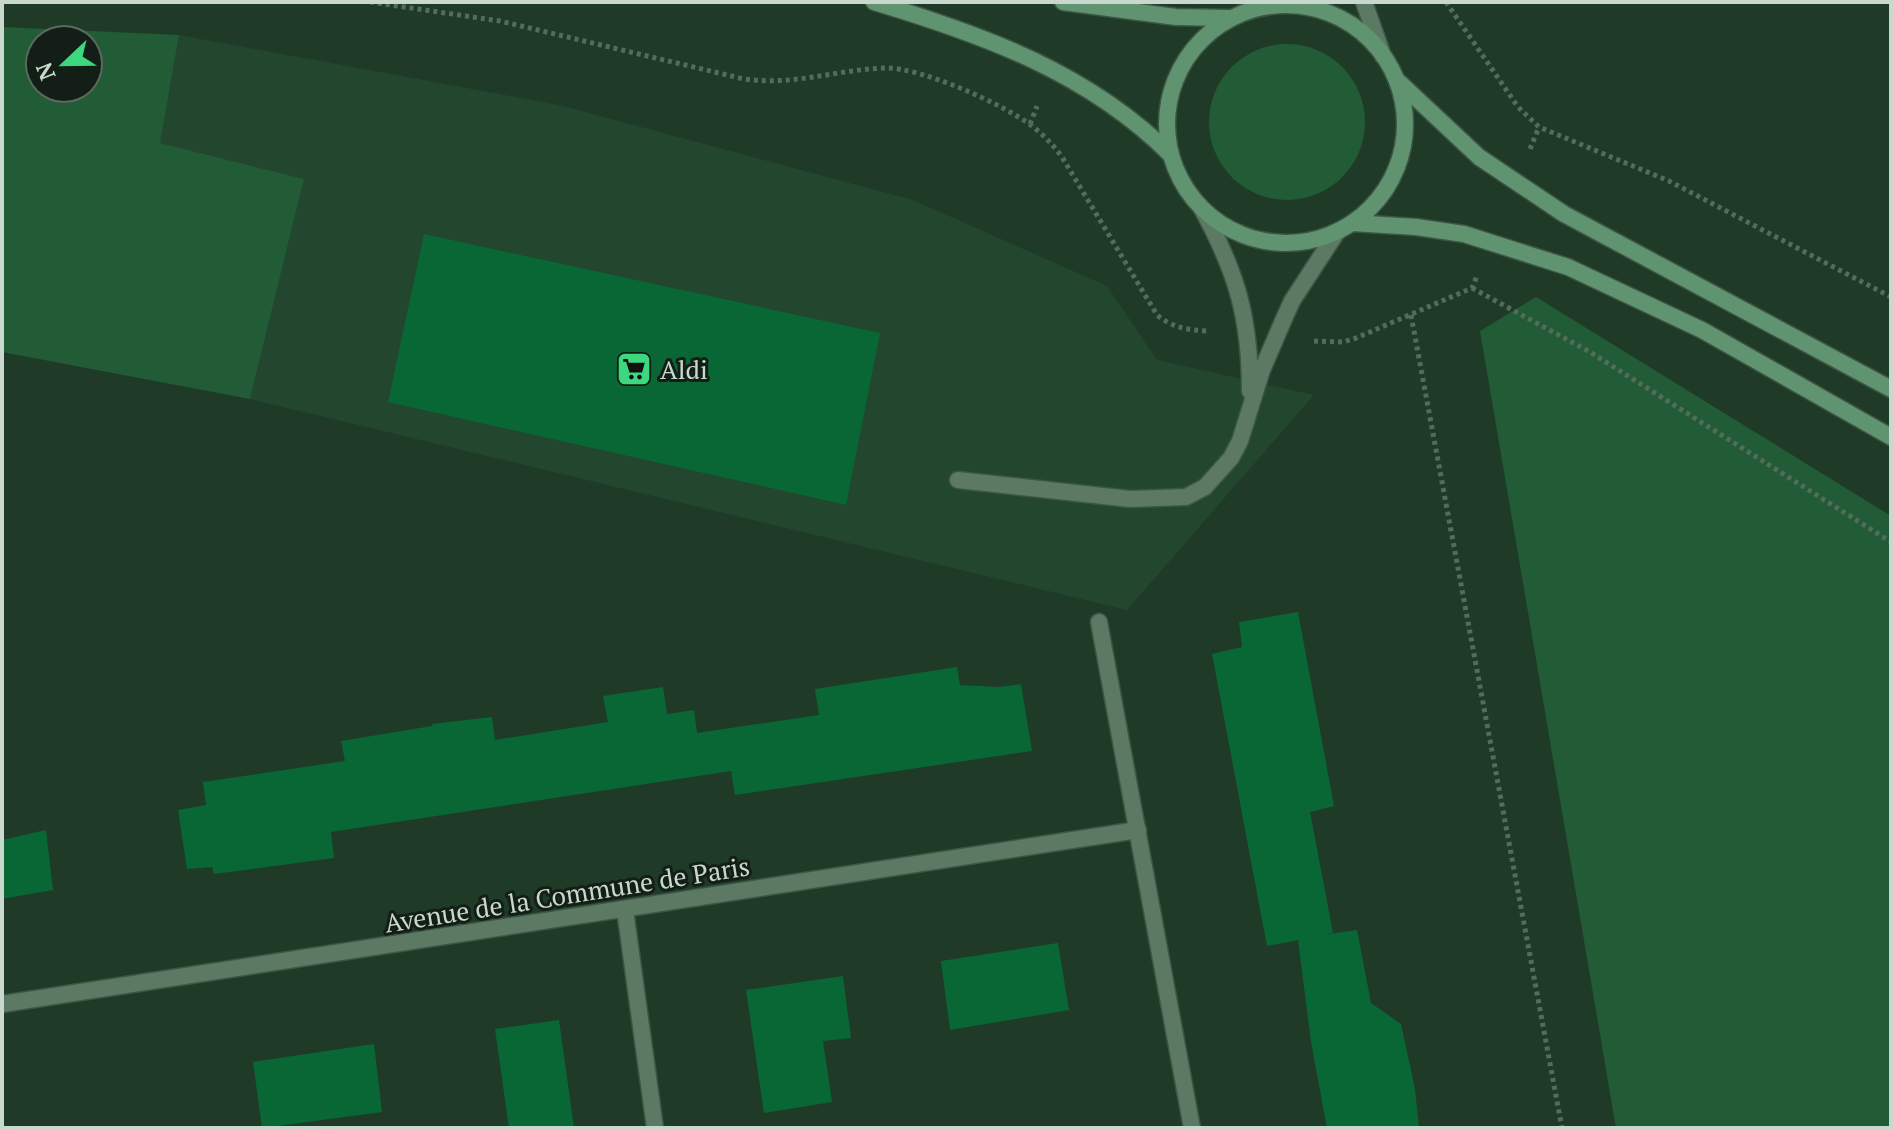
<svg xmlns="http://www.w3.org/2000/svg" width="1893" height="1130" viewBox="0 0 1893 1130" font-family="'PT Serif',serif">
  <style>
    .built { fill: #22462e }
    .green { fill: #215c37; fill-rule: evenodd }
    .building { fill: #096736 }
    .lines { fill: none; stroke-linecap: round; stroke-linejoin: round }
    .lane-casing { stroke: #3c5545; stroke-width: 19 }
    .street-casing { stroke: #3c5545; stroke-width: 19 }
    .secondary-casing { stroke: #3c5545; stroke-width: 19 }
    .path { stroke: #546c5b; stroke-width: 5; stroke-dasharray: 4 4; stroke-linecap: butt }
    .lane { stroke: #5b7963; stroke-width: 16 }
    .street { stroke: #5b7963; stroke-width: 16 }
    .secondary { stroke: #609370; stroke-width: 16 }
    .labels { text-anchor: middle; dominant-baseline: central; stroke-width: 6; stroke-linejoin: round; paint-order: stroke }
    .poi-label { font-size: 26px; fill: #c8d8cc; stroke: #131f16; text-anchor: start }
    .street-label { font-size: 26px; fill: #c8d8cc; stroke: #131f16 }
  </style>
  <rect width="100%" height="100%" fill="#1f3b28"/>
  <path class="built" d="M179,35L559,105L913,200L1107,286L1157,360L1314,395L1127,610L250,399L304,179L159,143Z"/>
  <g class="green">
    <path d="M2,27L179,35L160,143L304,179L250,399L2,352ZM40,40H88V88H40Z"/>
    <circle cx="1287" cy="122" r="78"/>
    <path d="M1536,297L1891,516V1128H1616L1480,331Z"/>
  </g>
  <g class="building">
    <path d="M424,234L880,333L846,505L388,402Z"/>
    <path d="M1298,612L1334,806L1310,812L1333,933L1323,935L1357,930L1371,1003L1401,1024L1415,1089L1419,1128H1327L1311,1042L1298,940L1267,946L1212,654L1242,647L1239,622Z"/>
    <path d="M957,667L960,685L999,687L1021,684L1032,751L735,795L731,771L331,832L334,858L214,874L212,867L187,869L178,810L206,805L203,782L345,761L341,741L432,726V724L492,717L495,740L608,722L603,696L663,687L667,714L694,710L697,733L819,715L815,689Z"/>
    <path d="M46,830L53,890L2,899V840Z"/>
    <path d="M1058,943L1069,1010L950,1030L941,961Z"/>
    <path d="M843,976L851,1038L823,1041L832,1102L764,1113L746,990Z"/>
    <path d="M559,1020L574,1128H509L495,1029Z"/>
    <path d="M374,1044L382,1112L262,1128L253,1062Z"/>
  </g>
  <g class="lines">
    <g class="lane-casing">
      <g id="lane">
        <path d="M1364,2L1383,56"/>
        <path d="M1253,9L1257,2"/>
        <path d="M1202,209C1237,273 1250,318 1250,391"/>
        <path d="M958,480L1130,499L1186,497L1205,487L1231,458L1240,441L1262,370L1283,321L1292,301L1337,232"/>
      </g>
    </g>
    <g class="street-casing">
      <g id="street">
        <path d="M1099,622L1192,1128"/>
        <path d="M625,910L655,1128"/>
        <path d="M2,1004L1138,830"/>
      </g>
    </g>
    <g class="secondary-casing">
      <g id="secondary">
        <path d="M874,2C984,35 1089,73 1171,155"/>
        <path d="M1063,2L1176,17L1229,18"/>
        <circle cx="1286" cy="124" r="119"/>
        <path d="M1400,83L1479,157L1564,214L1891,389"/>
        <path d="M1352,223L1416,227L1464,234L1568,267L1702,330L1891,437"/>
      </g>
    </g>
    <g class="path">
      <path d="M370,2L500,21L744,79C794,86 835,70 884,68C921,67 1003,104 1032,126C1044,135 1053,145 1062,157L1157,315C1173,328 1188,330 1208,331"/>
      <path d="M1446,2L1518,107L1539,127L1669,181L1891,297"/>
      <path d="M1030,124L1037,106"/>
      <path d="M1530,149L1539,127"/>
      <path d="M1472,288L1590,352L1891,542"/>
      <path d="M1411,315L1562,1128"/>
      <path d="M1314,341L1343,342L1356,338L1472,288L1477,276"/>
    </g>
    <use href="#lane" class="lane"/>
    <use href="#street" class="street"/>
    <use href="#secondary" class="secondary"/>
  </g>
  <defs>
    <g id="supermarket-square" transform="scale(1.8)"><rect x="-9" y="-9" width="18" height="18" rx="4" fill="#3cd77e" stroke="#131f16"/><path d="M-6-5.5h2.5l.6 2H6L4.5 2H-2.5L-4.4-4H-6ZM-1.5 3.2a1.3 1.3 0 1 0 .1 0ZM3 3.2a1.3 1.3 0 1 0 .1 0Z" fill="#111"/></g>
  </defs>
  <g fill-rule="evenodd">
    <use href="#supermarket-square" x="634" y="369"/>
  </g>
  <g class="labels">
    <g class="poi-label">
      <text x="660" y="369">Aldi</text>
    </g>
    <g class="street-label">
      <text transform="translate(567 894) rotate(-9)">Avenue de la Commune de Paris</text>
    </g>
  </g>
  <rect width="1893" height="1130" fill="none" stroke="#c8d8cc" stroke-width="8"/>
  <g transform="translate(64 64) rotate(248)"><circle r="38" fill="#131f16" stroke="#5b695f" stroke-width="2"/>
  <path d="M0-6L14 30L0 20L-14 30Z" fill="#3cd77e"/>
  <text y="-12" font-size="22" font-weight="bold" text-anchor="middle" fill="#c8d8cc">N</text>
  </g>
</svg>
